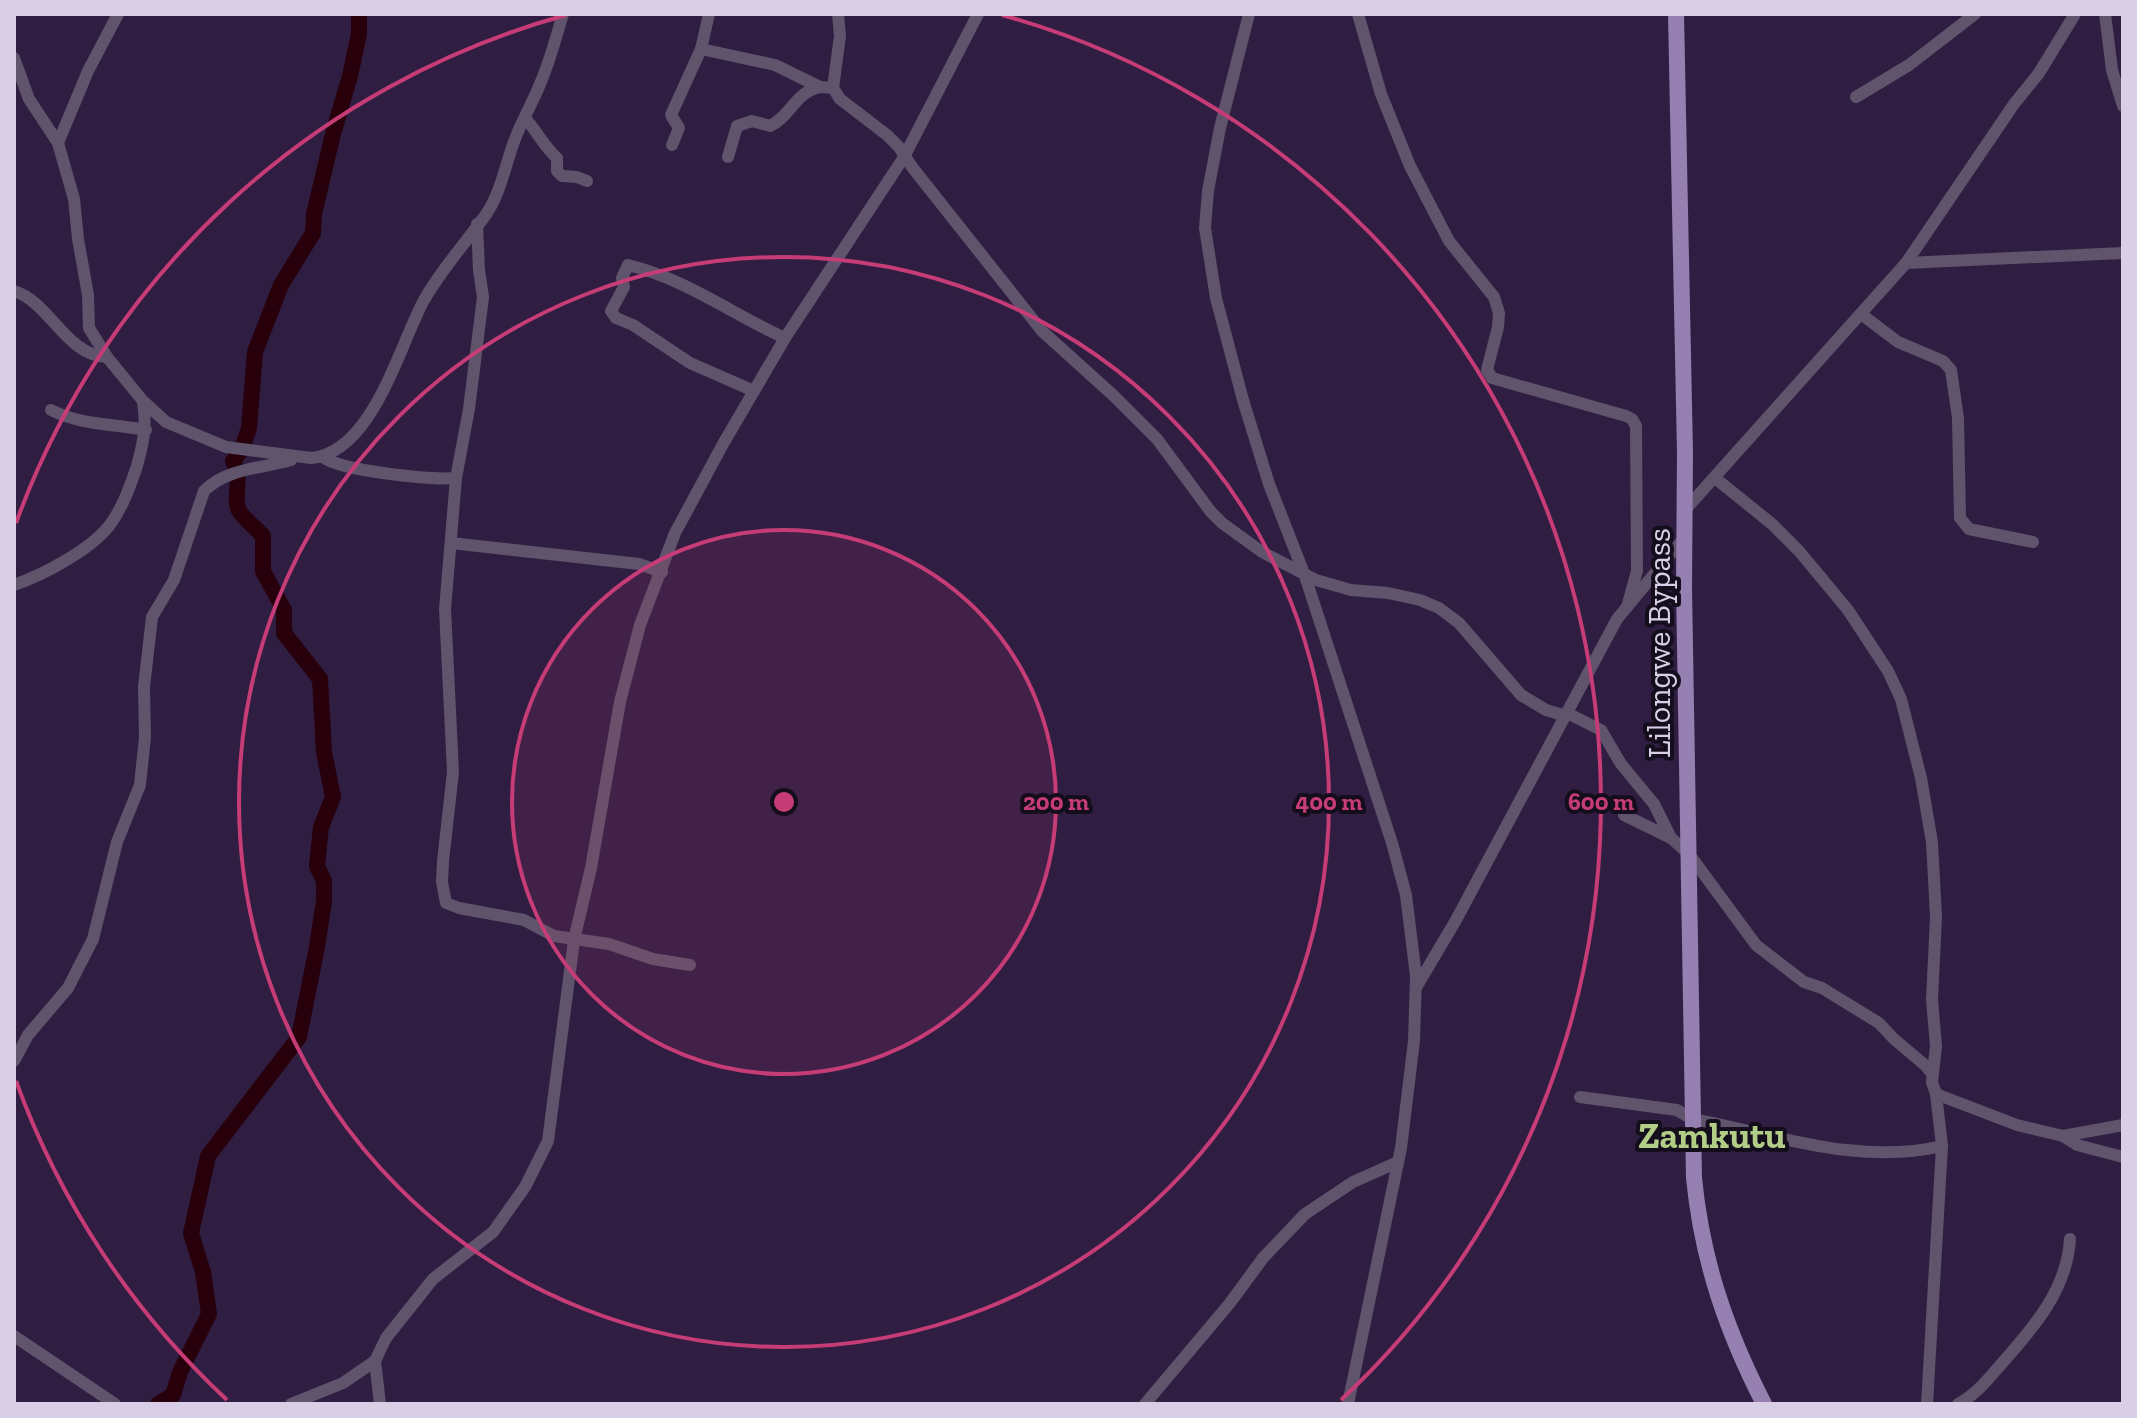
<svg xmlns="http://www.w3.org/2000/svg" width="2137" height="1418" viewBox="0 0 2137 1418" font-family="'Zilla Slab',serif">
  <style>
    .lines { fill: none; stroke-linecap: round; stroke-linejoin: round }
    .river { stroke: #28000c; stroke-width: 16 }
    .minor { stroke: #5f546c; stroke-width: 12 }
    .major { stroke: #967fb1; stroke-width: 16 }
    .ring { fill: none; stroke: #c63c77; stroke-width: 4 }
    .labels { text-anchor: middle; dominant-baseline: central; stroke-width: 8; stroke-linejoin: round; paint-order: stroke }
    .street-label { font-size: 32px; fill: #d8cee5; stroke: #140d1c }
    .quarter-label { font-size: 36px; font-weight: bold; fill: #b2cd85; stroke: #140d1c }
    .centre { fill: #c63c77; stroke: #140d1c; stroke-width: 4 }
    .ring-label { font-size: 24px; text-anchor: middle; font-weight: bold; fill: #c63c77; stroke: #140d1c; stroke-width: 8; stroke-linejoin: round; paint-order: stroke }
  </style>
  <rect width="100%" height="100%" fill="#301e42"/>
  <g class="lines">
    <path class="river" d="M158,1404L173,1395L180,1372L209,1314L203,1272L191,1233L208,1156L299,1037L317,947L324,901V881L317,866L321,827L333,797L324,752L320,679L284,633V610L263,571V536C256,528 245,520 240,512C231,500 244,480 233,461L242,449L249,428L255,352L281,285L313,233L314,214L333,134L350,76L359,34V14"/>
    <g class="minor">
      <path d="M709,14L701,49L775,65L820,87L833,88"/>
      <path d="M838,14L840,36L833,88L840,99L887,135L899,147L912,167L1042,331L1114,396L1157,439L1211,512L1222,523L1262,552L1316,580L1351,590L1388,593L1420,600L1439,608L1459,623L1521,695L1546,710L1566,716"/>
      <path d="M1249,14L1220,128L1208,191L1205,228L1216,298L1243,400L1269,484L1305,576L1392,843L1406,895L1416,976L1414,1041L1401,1148L1348,1404"/>
      <path d="M1358,14L1381,94L1410,166L1449,241L1494,297L1499,313L1498,327L1487,370L1492,378L1626,416L1632,419L1636,426L1637,571L1627,607"/>
      <path d="M2105,14L2112,70L2123,106"/>
      <path d="M14,58L29,99L58,143L74,199L78,239L88,295L89,328L107,357L143,401L166,422L226,447L311,458C372,453 399,347 423,302C441,269 466,243 487,213C501,192 506,162 515,139C522,120 533,102 540,84C550,61 556,37 563,14"/>
      <path d="M1856,97L1909,65L1975,14"/>
      <path d="M525,118C537,131 544,147 557,158V171L562,176L577,177L587,181"/>
      <path d="M58,143L88,71L118,14"/>
      <path d="M672,145L679,128L671,115L701,49"/>
      <path d="M728,157L737,126L752,121L770,126C791,116 795,92 820,87"/>
      <path d="M477,224L479,270L483,297L469,409L456,478L445,609L453,772L443,861L442,882L446,903L459,908L524,920L554,936L609,944L653,959L690,965"/>
      <path d="M1906,263L2123,253"/>
      <path d="M14,291C50,302 65,355 107,357"/>
      <path d="M1861,314L1898,342L1943,361L1951,370L1958,418L1960,518L1969,529L2033,542"/>
      <path d="M754,391L690,363L633,325L616,318L611,311L624,287L622,278L628,265C686,279 732,314 785,338"/>
      <path d="M51,410C80,425 114,424 146,430"/>
      <path d="M323,457C340,471 432,480 456,478"/>
      <path d="M1715,478L1772,524L1799,551L1848,610L1888,671L1901,699L1921,778L1932,842L1936,917L1932,1000L1936,1046L1932,1082L1936,1094L1942,1146L1927,1404"/>
      <path d="M1685,510L1906,263L2014,104L2039,73L2075,14"/>
      <path d="M451,543L639,564L662,572"/>
      <path d="M14,585C43,575 90,550 109,526C122,509 129,489 136,469C143,446 147,426 143,402"/>
      <path d="M1567,713L1601,730L1621,764L1654,804L1671,838L1689,854L1756,945L1804,982L1822,988L1879,1023L1894,1039L1926,1066L1932,1074"/>
      <path d="M1624,815L1671,838"/>
      <path d="M1417,986L1456,920L1617,619L1685,537"/>
      <path d="M14,1061L28,1035L68,988L93,939L117,842L140,785L145,737L144,687L152,617L174,580L204,491C227,468 260,469 291,460"/>
      <path d="M1936,1094L2017,1125L2063,1136L2077,1145L2123,1157"/>
      <path d="M1580,1097L1677,1110L1692,1119C1774,1134 1858,1166 1942,1146"/>
      <path d="M2063,1136L2123,1125"/>
      <path d="M14,1336L115,1404"/>
      <path d="M291,1404L343,1383L375,1361"/>
      <path d="M380,1404L375,1361L386,1338L433,1279L493,1232L525,1187L548,1141L574,940L591,868L620,702L640,625L675,533L723,444L785,338L904,157L978,14"/>
      <path d="M1145,1404L1230,1303L1263,1258L1305,1214L1353,1182L1398,1162"/>
      <path d="M1958,1404C1976,1395 1990,1377 2003,1362C2035,1326 2067,1289 2070,1239"/>
    </g>
    <path class="major" d="M1676,14L1685,453L1684,588L1694,1178C1702,1260 1726,1330 1764,1404"/>
  </g>
  <circle cx="784" cy="802" r="272" fill="#c63c77" fill-opacity=".12"/>
  <g class="ring">
    <circle cx="784" cy="802" r="272"/>
    <circle cx="784" cy="802" r="545"/>
    <path d="M227 1400A817 817 0 0 1 16 1081M16 523A817 817 0 0 1 566 15M1002 15A817 817 0 0 1 1341 1400"/>
  </g>
  <g class="labels">
    <g class="street-label">
      <text transform="translate(1659 643) rotate(-90)">Lilongwe Bypass</text>
    </g>
    <g class="quarter-label">
      <text x="1712" y="1135">Zamkutu</text>
    </g>
  </g>
  <circle cx="784" cy="802" r="12" class="centre"/>
  <g class="ring-label">
    <text x="1056" y="810">200 m</text>
    <text x="1329" y="810">400 m</text>
    <text x="1601" y="810">600 m</text>
  </g>
  <rect width="2137" height="1418" fill="none" stroke="#d8cee5" stroke-width="32"/>
</svg>
